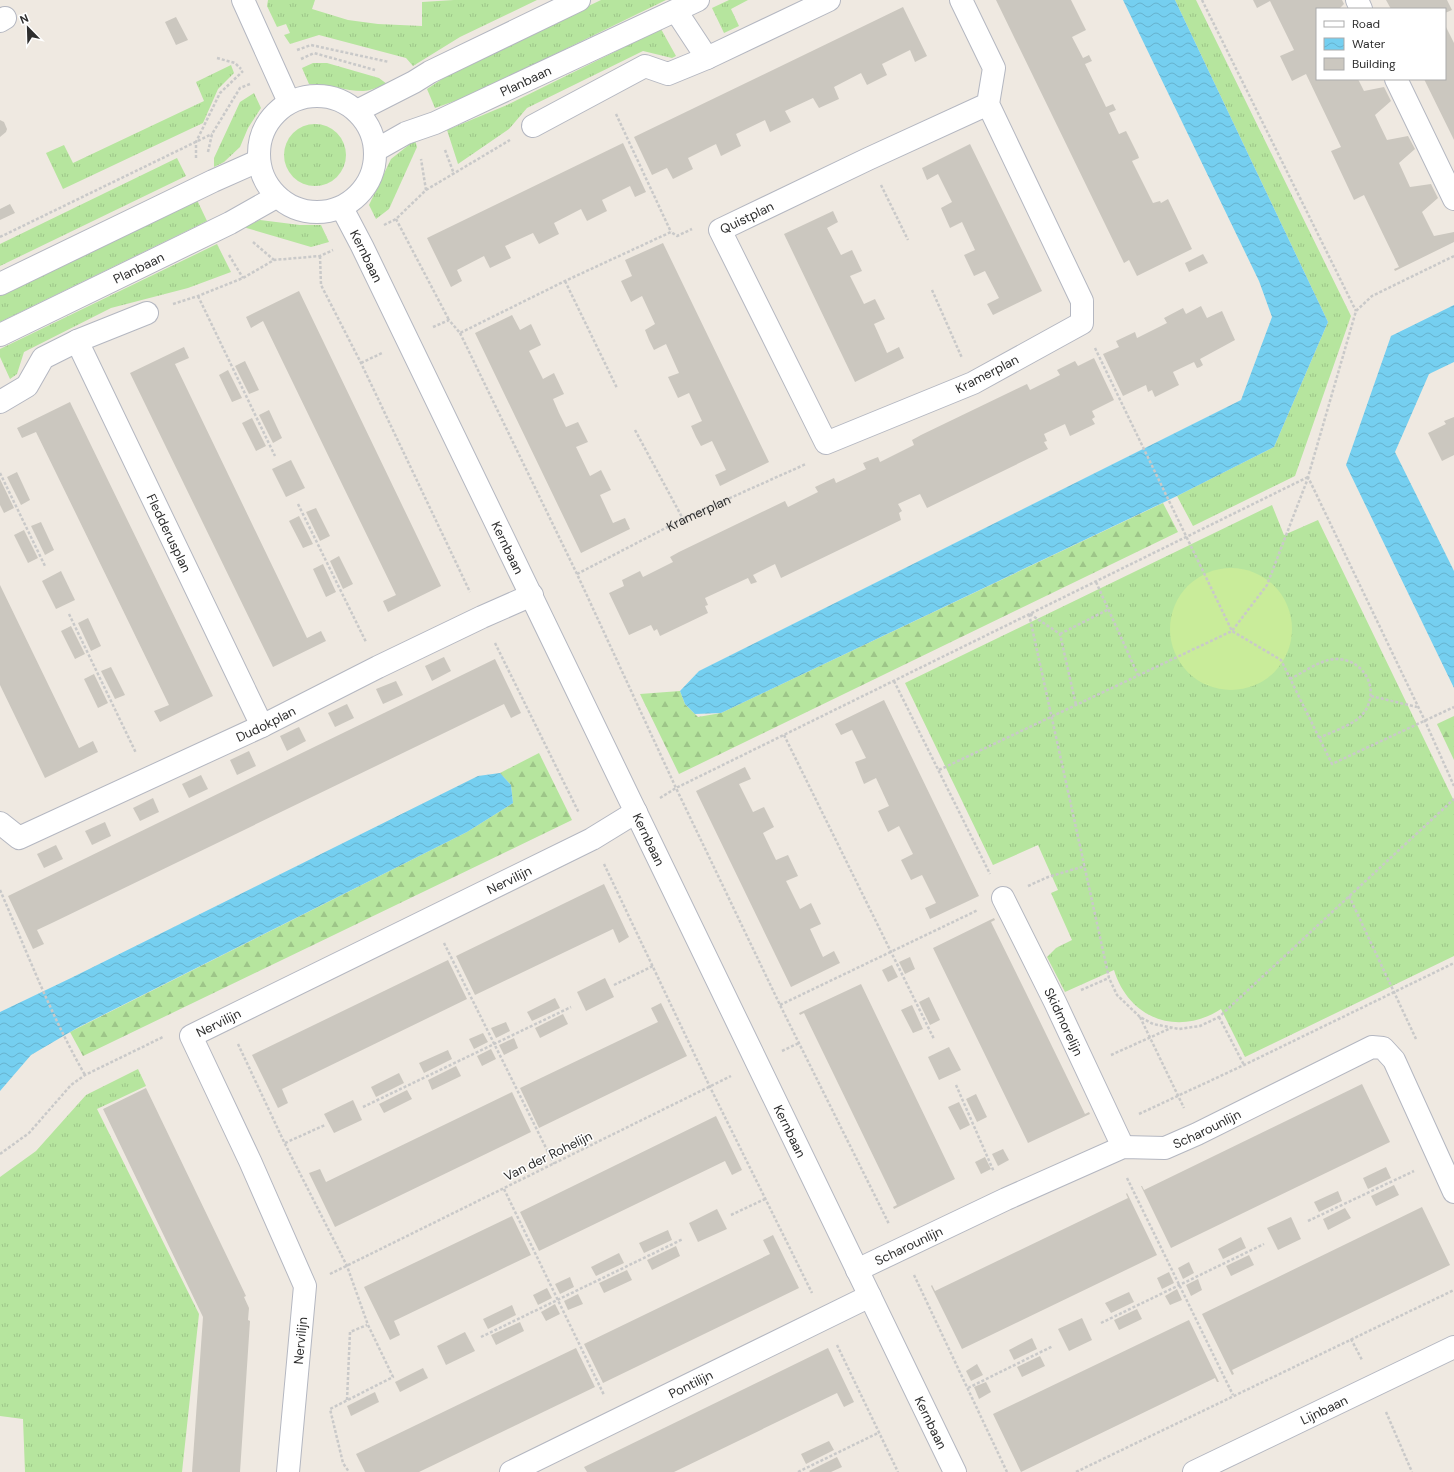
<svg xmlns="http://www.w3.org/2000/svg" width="1454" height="1472" viewBox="0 0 1454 1472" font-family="'DM Sans',sans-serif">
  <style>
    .grass { fill: url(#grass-tufts) }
    .forest { fill: url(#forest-firs) }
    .pitch { fill: #c9ec9a }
    .water { fill: url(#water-waves) }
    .building { fill: #cbc7bf }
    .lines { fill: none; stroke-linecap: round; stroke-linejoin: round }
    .street-casing { stroke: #b4b7c1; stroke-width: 24 }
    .secondary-casing { stroke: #b4b7c1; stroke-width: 24 }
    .path { stroke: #c9c9c9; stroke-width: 2.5; stroke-dasharray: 3 2; stroke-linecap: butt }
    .street { stroke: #fff; stroke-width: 22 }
    .secondary { stroke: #fff; stroke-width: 22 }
    .labels { text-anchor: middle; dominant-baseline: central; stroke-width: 3; stroke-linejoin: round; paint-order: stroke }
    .street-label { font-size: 13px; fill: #2e2e2e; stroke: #fff }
  </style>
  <defs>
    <pattern id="grass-tufts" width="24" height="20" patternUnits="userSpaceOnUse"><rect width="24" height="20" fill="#b6e59e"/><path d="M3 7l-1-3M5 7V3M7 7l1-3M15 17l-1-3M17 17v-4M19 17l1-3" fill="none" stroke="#9dc588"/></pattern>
    <pattern id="forest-firs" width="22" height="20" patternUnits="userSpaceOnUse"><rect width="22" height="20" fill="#b6e59e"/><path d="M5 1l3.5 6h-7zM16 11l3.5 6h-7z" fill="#9dc588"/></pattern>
    <pattern id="water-waves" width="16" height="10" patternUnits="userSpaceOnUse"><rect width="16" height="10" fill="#75cff0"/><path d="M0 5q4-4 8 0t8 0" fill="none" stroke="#66b2ce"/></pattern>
  </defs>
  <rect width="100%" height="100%" fill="#efe9e1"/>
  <g class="grass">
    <path d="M268,0H315L312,9L348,20L378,24L422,26V2L454,0H537L460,37L413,66L406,58L319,35L290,44L284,35L290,33L286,24L277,27L267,6Z"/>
    <path d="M601,0H666L469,96L435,108L427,89L457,69Z"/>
    <path d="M729,0H748L731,9L739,26L724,33L712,8Z"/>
    <path d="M1175,0H1196L1351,316L1295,476L1193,526L1177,496L1274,447L1328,322Z"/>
    <path d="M661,29L676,56L672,58L643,51L527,108L509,129L458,164L447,130L507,105Z"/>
    <path d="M313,63H327L379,78L387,84C380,86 371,91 363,91C345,91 327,84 309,84L302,68Z"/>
    <path d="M231,65L234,73L218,89L203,123L63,189L46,153L64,145L73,163L204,101L196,82Z"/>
    <path d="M254,93L261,108L248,128L240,147L224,162L214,167V158L240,102Z"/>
    <circle cx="315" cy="155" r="31"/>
    <path d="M415,140L417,147L389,209L376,219L369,205L391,159Z"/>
    <path d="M177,158L186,176L0,266V244Z"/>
    <path d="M197,200L207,221L0,322V294Z"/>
    <path d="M260,220L300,225H321L329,242L311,247L243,227Z"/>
    <path d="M217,244L231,272L188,288L111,308L24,352L17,374L10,379L0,357V349Z"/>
    <path d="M1272,505L1284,535L1318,520L1454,801V956L1245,1057L1221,1009C1178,1037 1129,1019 1114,970L1065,992L1047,957L1056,948L1072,940L1051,893L1058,890L1038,845L993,865L905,683Z"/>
    <path d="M138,1069L146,1086L97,1109L199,1314L182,1472H25L23,1419L0,1416V1177L36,1151L86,1095Z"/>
  </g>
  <g class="forest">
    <path d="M1163,503L1178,532L679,774L640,694L680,691L685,704L698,717L721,713Z"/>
    <path d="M1454,716V760L1437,724Z"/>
    <path d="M539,753L572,820L83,1056L70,1032L467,832L513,803L511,785L500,773Z"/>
  </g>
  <circle class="pitch" cx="1231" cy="629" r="61"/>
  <g class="water">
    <path d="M1123,0H1175L1328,322L1274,447L1177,496L721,713L695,714L685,704L680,691L699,671L1241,400L1272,317L1259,281Z"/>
    <path d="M1454,305V362L1429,374L1395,452L1454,571V688L1346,465L1391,336Z"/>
    <path d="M500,773L511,785L513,803L467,832L77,1028L31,1055L0,1091V1012L71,978L478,776Z"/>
  </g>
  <g class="building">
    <path d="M996,0H1071L1086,30L1072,37L1083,58L1089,55L1092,61L1085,64L1106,107L1113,104L1116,110L1109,113L1119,134L1126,131L1138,155L1139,158L1132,161L1153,203L1160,201L1161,203L1168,199L1192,249L1137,276L1129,260L1124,263Z"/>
    <path d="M1253,0H1342L1344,4L1339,9H1317V79H1358L1364,91L1384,87L1391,101L1375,115L1387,140L1408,136L1415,149L1399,163L1410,187L1431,184L1438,198L1422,212L1434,236L1454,232V242L1395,271L1394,269L1399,267L1364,195L1354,200L1331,151L1341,147L1306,74L1292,81L1280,56L1294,50L1270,1L1257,8Z"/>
    <path d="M1386,0H1447L1452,10L1445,13V9H1391Z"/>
    <path d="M903,7L927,56L915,62L910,50L882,64L887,75L867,85L861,73L834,87L839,99L819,108L813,98L785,111L791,122L770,132L765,120L736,134L741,146L721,156L716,144L688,158L693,169L673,179L667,168L652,175L634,137Z"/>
    <path d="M176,17L188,40L176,45L165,22Z"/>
    <path d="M1445,25L1454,43V140L1424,79H1445Z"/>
    <path d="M0,120L4,122L7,129L6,132L0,137Z"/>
    <path d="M623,143L646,192L635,197L630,186L602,200L607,211L587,221L581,209L554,223L559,234L539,244L533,233L505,246L511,258L490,268L484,256L457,270L462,281L451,287L427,238Z"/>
    <path d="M970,144L1042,291L993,315L987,304L999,298L985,271L974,276L964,255L975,250L962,222L950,228L941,208L952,202L938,174L927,180L922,168Z"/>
    <path d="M10,204L15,213L0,220V209Z"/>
    <path d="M833,211L838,222L827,228L841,255L852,250L862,271L850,276L864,304L875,299L885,319L874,324L887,353L899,347L904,358L855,382L784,234Z"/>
    <path d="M663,243L769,462L720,486L715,475L726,470L712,441L701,446L696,437L691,426L702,421L689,393L678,398L668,377L679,373L666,344L654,350L649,340L645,330L655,324L642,296L631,302L621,281L632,276L625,260Z"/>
    <path d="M1203,254L1208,263L1189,272L1185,263Z"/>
    <path d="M299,291L441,586L388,612L383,601L396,595L341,482L263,321L251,328L246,317Z"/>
    <path d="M1201,306L1207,318L1222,311L1235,340L1200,359L1203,365L1200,367L1197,368L1194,362L1173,372L1179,385L1155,397L1152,390L1148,392L1146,385L1123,396L1103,354L1119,347L1116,341L1135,332L1137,338L1167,323L1164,318L1183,308L1186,314Z"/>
    <path d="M512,315L520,330L531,324L541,345L529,351L543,379L554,373L564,394L553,399L559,413L566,427L578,422L588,442L576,447L590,476L601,470L611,490L600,495L613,523L625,518L630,529L581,553L475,333Z"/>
    <path d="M184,347L189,358L175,364L307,638L321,631L326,641L273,667L130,373Z"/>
    <path d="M1094,358L1114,400L1092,411L1095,417L1092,419L1095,424L1070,436L1065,424L1044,434L1047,441L1044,442L1048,449L927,508L920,494L898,504L902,511L899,513L901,520L781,578L775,564L753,575L757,582L751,584L748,578L705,598L708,605L705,606L708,613L660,636L657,629L654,631L651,625L629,635L609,593L624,586L622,580L640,571L643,577L673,562L670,557L679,552L785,501L788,507L818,492L815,487L834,478L836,483L866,469L863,463L878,457L880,462L914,445L912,440L921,435L1027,384L1030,390L1060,375L1057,370L1075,361L1078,366Z"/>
    <path d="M245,361L259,390L249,394L235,366Z"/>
    <path d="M228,370L242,398L232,402L219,375Z"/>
    <path d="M70,402L213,696L160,722L154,711L169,705L79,520L36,432L22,438L17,428Z"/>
    <path d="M269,410L282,438L273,443L259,415Z"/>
    <path d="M1454,417V455L1442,461L1428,433L1446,424L1444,421Z"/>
    <path d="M252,418L266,446L256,451L242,423Z"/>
    <path d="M291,460L305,488L286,497L272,469Z"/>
    <path d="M17,472L30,500L21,505L7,477Z"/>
    <path d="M0,479L14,508L4,513L0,505Z"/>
    <path d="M316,508L330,536L320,541L306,512Z"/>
    <path d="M299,516L313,544L303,548L289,521Z"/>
    <path d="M41,522L54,550L45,555L31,526Z"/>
    <path d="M24,530L38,558L28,563L14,535Z"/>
    <path d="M339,556L353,584L343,589L330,561Z"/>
    <path d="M323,564L336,592L326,597L313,569Z"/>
    <path d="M61,571L75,600L56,609L42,581Z"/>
    <path d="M0,585L79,748L93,741L98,752L45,778L0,685Z"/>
    <path d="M88,618L101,646L91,651L78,623Z"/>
    <path d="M71,626L85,654L75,659L61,631Z"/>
    <path d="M444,657L451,671L432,681L425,666Z"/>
    <path d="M495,659L521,713L511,718L504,704L54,922L37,930L44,944L33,949L8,896Z"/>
    <path d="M111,667L125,695L115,699L101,671Z"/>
    <path d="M94,674L108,703L98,708L84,679Z"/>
    <path d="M396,681L403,695L383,704L376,689Z"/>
    <path d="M884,700L979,896L930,919L925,908L936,903L922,875L911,880L901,860L913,854L899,826L888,832L878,811L889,806L876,778L864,784L855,762L866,758L852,730L841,735L835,724Z"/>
    <path d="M347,704L354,718L335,727L328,713Z"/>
    <path d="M299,727L306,741L287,751L280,736Z"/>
    <path d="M249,751L256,766L237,775L230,760Z"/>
    <path d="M745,767L751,779L739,784L753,812L764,807L774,827L763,833L776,860L788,855L798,876L786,881L800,909L811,903L821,924L810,929L823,957L834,951L840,963L791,987L696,791Z"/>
    <path d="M201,775L208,789L189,798L182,784Z"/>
    <path d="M153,798L159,812L140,821L133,808Z"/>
    <path d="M105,822L111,836L92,845L85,831Z"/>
    <path d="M56,845L63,859L44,868L37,854Z"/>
    <path d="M604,884L629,937L619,943L613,929L475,995L456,956Z"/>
    <path d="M994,918L995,920L991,922L1026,993L1085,1114L1089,1112L1090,1114L1028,1143L933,948Z"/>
    <path d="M910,957L915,969L905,974L899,962Z"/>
    <path d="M448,960L467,999L282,1089L288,1103L278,1108L252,1055Z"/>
    <path d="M892,965L898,977L888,982L882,970Z"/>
    <path d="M605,978L614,997L586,1011L577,992Z"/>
    <path d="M861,984L955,1179L894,1209L893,1207L897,1205L804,1013L800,1015L799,1013Z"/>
    <path d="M929,997L940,1020L930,1025L919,1002Z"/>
    <path d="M555,998L560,1008L532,1021L527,1012Z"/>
    <path d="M661,1003L687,1056L539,1128L520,1088L658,1022L651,1008Z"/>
    <path d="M912,1005L923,1029L913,1033L901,1010Z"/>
    <path d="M563,1014L568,1024L540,1038L535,1028Z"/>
    <path d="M506,1022L510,1031L496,1038L491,1028Z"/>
    <path d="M483,1033L488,1042L474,1049L469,1039Z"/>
    <path d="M514,1038L518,1048L504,1055L499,1045Z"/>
    <path d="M949,1047L961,1070L939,1080L928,1057Z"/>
    <path d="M491,1049L496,1059L482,1066L477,1056Z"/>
    <path d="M448,1050L452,1059L424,1073L419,1063Z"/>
    <path d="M456,1066L461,1076L432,1090L428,1080Z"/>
    <path d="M399,1073L404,1083L376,1097L371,1087Z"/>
    <path d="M1362,1084L1390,1142L1171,1248L1141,1186H1142L1144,1190Z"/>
    <path d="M146,1088L246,1296L244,1297L249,1308L248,1320L250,1321L240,1472H192L203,1317L103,1109Z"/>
    <path d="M407,1090L412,1099L384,1113L379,1104Z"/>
    <path d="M512,1092L531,1132L335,1227L309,1173L320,1169L326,1182Z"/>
    <path d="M976,1094L987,1117L977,1122L966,1099Z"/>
    <path d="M353,1100L362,1120L334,1133L324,1114Z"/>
    <path d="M959,1102L970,1125L960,1130L948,1107Z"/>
    <path d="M716,1116L742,1170L732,1175L725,1161L539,1251L520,1212Z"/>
    <path d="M1003,1149L1009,1160L998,1166L992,1154Z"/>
    <path d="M985,1157L991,1169L981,1174L975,1162Z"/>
    <path d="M1386,1167L1391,1178L1368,1189L1363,1178Z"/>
    <path d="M1394,1185L1399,1195L1376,1206L1371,1196Z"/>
    <path d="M1338,1191L1342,1201L1319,1212L1314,1202Z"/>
    <path d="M1127,1193L1157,1255L962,1349L931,1286L932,1285L935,1291L1128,1198L1126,1194Z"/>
    <path d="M1422,1207L1450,1265L1232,1370L1234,1374L1232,1375L1202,1314Z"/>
    <path d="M1345,1208L1351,1218L1328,1230L1323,1219Z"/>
    <path d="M717,1209L727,1229L698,1242L689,1223Z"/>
    <path d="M512,1216L531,1255L394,1321L400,1335L390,1340L364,1287Z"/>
    <path d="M1291,1217L1301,1239L1278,1250L1267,1228Z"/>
    <path d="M668,1230L672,1240L644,1253L639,1243Z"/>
    <path d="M773,1235L799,1288L603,1383L584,1344L770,1254L763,1240Z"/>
    <path d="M1241,1237L1246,1248L1223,1259L1218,1249Z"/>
    <path d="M676,1246L680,1256L652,1270L647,1260Z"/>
    <path d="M619,1253L624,1263L596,1276L591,1267Z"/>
    <path d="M1249,1255L1254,1265L1231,1276L1226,1266Z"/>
    <path d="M1189,1262L1194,1273L1183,1279L1178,1268Z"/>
    <path d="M627,1270L632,1280L604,1293L599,1283Z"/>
    <path d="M1169,1272L1174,1283L1162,1289L1157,1278Z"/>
    <path d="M570,1277L574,1287L560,1294L555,1284Z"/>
    <path d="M1198,1279L1202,1290L1191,1296L1186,1285Z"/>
    <path d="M547,1288L552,1298L538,1305L533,1295Z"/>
    <path d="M1177,1289L1182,1300L1170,1305L1165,1296Z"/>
    <path d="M1129,1292L1134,1302L1111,1313L1105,1303Z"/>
    <path d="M578,1294L583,1304L568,1310L564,1301Z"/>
    <path d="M555,1304L560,1314L546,1321L541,1312Z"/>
    <path d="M512,1305L516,1315L488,1329L483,1319Z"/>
    <path d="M1137,1309L1142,1319L1119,1330L1114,1320Z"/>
    <path d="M1082,1318L1092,1340L1069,1351L1058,1329Z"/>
    <path d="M1189,1320L1219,1382H1217L1215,1378L1021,1472L993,1414Z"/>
    <path d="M520,1322L524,1331L496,1345L491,1335Z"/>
    <path d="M465,1332L475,1351L446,1365L437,1346Z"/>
    <path d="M1032,1338L1037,1349L1014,1360L1009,1350Z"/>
    <path d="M576,1348L595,1387L419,1472H365L356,1454Z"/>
    <path d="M828,1348L854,1402L844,1407L837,1393L674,1472H587L584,1467Z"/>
    <path d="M1040,1356L1045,1366L1022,1377L1017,1367Z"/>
    <path d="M977,1364L983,1375L971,1381L966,1371Z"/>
    <path d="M423,1368L428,1378L400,1392L395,1382Z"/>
    <path d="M986,1382L991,1392L979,1399L974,1387Z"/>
    <path d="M375,1392L379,1402L351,1416L347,1406Z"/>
    <path d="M829,1441L834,1450L806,1464L801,1454Z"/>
    <path d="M837,1457L842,1467L831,1472H810L809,1471Z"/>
  </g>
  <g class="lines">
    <g class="street-casing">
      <g id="street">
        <path d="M243,0L289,102"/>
        <path id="s2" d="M961,0L994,68L988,104L1082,301V323L973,383L826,443L720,230L868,159L988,104"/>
        <path d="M1357,0L1361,9"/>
        <path d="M676,11L707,58L829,0"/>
        <path d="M0,21L5,18"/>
        <path d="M1396,79L1454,199"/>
        <path d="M533,126L645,66L668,74L707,58"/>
        <path id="s3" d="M342,208L362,246L955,1472"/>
        <path id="s4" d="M77,341L262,726"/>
        <path d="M0,402L27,386L43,358L77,341L147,313"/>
        <path id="s5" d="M0,823L19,838L262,726L378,667L482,617L532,595"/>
        <path id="s6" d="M1003,898L1055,1002L1123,1147"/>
        <path id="s7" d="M857,1270L1006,1199L1123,1147L1165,1148L1197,1134L1372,1047L1383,1048L1394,1060L1454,1192"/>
        <path id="s8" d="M288,1472L305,1286L250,1161L191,1036L592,839L636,812"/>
        <path id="s9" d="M511,1472L870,1296"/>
      </g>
    </g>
    <g class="secondary-casing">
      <g id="secondary">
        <circle cx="317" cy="154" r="58"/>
        <path d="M357,111L414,82L430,72L579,0"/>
        <path id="s10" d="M376,150L406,133L435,123L698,0"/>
        <path d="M0,284L213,181L258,161"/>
        <path id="s11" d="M0,335L230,223L276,197"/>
        <path id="s12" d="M1194,1472L1454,1347"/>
      </g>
    </g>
    <g class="path">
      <path d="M1202,0L1356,311"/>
      <path d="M297,50L311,45L389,62"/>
      <path d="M217,58L235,63L241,69"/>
      <path d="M301,59L314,53L375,70"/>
      <path d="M616,114L671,232"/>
      <path d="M445,150L454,174"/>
      <path d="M208,152L212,134L240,88L250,84"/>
      <path d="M196,158V142L220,93L243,71"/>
      <path d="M881,185L908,240"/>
      <path d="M426,190L510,140"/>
      <path d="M396,219L449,320"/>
      <path d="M384,225L396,219L426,190L421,159"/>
      <path d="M0,237L212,134"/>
      <path d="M253,242L274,260"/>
      <path d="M229,255L243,278"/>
      <path d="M320,256L321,285L361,363L470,592"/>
      <path d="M1454,256L1372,296L1356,311L1308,477L1425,721L1454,786"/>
      <path d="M565,281L617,388"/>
      <path d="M932,290L962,358"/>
      <path d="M198,296L275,456"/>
      <path d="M173,304L198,296L243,278L274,260L320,256L333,250"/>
      <path d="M433,327L449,320L460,333L565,281L671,232L677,236L692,229"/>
      <path d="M460,333L577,574L676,788L780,1005L889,1224"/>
      <path d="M1095,348L1232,631L1281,660L1332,764L1454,707"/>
      <path d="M361,363L382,353"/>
      <path d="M635,430L683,519"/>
      <path d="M0,473L45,566"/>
      <path d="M298,504L366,642"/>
      <path id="s1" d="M577,574L683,519L806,464"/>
      <path d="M1096,582L1138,675"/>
      <path d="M69,614L136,753"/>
      <path d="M1029,614L1109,978L1117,995L1140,1017L1153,1024L1179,1029L1200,1026L1219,1017L1454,799"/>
      <path d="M1030,614L1060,634L1076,705"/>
      <path d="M1060,634L1109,609"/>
      <path d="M495,643L579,813"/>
      <path d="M1290,679C1304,672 1320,660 1335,659C1365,658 1382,692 1362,715C1353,725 1331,732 1319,738"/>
      <path d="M894,681L990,874"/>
      <path d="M1371,696L1417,707"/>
      <path d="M784,735L934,1039"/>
      <path d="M939,770L1232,631L1267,585L1308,478"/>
      <path d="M660,798L676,788L1308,477"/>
      <path d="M604,864L710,1087L812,1293"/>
      <path d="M1028,886L1048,877L1085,866"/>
      <path d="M0,890C27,952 51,1016 85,1075"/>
      <path d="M1349,896L1416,1039"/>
      <path d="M444,943L554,1164"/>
      <path d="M614,985L653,966"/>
      <path d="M1081,990L1109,978"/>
      <path d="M780,1005L978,910"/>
      <path d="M1140,1017L1184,1108"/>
      <path d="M1219,1017L1244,1065"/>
      <path d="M238,1044L285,1144L347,1266L368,1325L393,1377L330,1409L343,1463L349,1472"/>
      <path d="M782,1051L799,1043"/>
      <path d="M1111,1055L1171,1028"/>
      <path d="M956,1085L994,1172"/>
      <path d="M363,1107L571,1007"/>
      <path d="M1139,1114L1244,1065L1454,963"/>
      <path d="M285,1143L325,1125"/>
      <path d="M0,1154L29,1133L71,1085L85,1075L163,1037"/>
      <path d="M1127,1178L1233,1395"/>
      <path d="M504,1189L604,1395"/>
      <path d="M731,1215L765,1199"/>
      <path d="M1308,1221L1414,1171"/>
      <path d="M330,1274L731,1076"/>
      <path d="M914,1275L1007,1472"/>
      <path d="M1101,1323L1264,1244"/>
      <path d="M481,1337L683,1239"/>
      <path d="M1351,1339L1362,1360"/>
      <path d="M837,1345L898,1472"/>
      <path d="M968,1388L1053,1346"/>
      <path d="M347,1400L350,1332L367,1325"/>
      <path d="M1386,1412L1412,1472"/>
      <path d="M798,1472L878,1433"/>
      <path d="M1076,1472L1454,1290"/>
    </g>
    <use href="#street" class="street"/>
    <use href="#secondary" class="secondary"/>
  </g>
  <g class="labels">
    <g class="street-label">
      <text stroke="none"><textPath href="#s10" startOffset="165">Planbaan</textPath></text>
      <text stroke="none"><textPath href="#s2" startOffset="903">Quistplan</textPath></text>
      <text stroke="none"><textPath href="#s3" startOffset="54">Kernbaan</textPath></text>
      <text stroke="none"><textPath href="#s11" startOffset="154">Planbaan</textPath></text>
      <text transform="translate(987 374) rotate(-27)">Kramerplan</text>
      <text stroke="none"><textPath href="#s1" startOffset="136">Kramerplan</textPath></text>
      <text stroke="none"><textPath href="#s4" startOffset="213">Fledderusplan</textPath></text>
      <text stroke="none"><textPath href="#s3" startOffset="378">Kernbaan</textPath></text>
      <text stroke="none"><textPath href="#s5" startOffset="296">Dudokplan</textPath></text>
      <text stroke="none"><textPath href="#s3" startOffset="702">Kernbaan</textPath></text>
      <text stroke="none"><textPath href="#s8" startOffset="816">Nervilijn</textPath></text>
      <text stroke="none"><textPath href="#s8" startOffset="492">Nervilijn</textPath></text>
      <text stroke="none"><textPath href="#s6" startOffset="138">Skidmorelijn</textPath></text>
      <text stroke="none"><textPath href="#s7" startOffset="381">Scharounlijn</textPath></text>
      <text stroke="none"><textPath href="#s3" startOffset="1026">Kernbaan</textPath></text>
      <text transform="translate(548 1156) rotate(-26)">Van der Rohelijn</text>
      <text stroke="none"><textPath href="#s7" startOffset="57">Scharounlijn</textPath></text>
      <text stroke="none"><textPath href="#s8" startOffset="132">Nervilijn</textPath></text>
      <text stroke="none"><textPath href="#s9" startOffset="200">Pontilijn</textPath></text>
      <text stroke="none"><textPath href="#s12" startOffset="144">Lijnbaan</textPath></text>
      <text stroke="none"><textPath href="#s3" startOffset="1350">Kernbaan</textPath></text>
    </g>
  </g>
  <rect x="1316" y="8" width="130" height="72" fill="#ffffff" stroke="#ababab"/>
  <rect x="1324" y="21" width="20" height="6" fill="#ffffff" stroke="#ababab"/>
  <text x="1352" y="28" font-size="12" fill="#2e2e2e">Road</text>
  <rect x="1324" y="38" width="20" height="12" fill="url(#water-waves)" stroke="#ababab"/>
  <text x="1352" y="48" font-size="12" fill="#2e2e2e">Water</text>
  <rect x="1324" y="58" width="20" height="12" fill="#cbc7bf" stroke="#ababab"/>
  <text x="1352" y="68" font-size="12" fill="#2e2e2e">Building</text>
  <g transform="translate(28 28) rotate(337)" stroke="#ffffff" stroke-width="3" paint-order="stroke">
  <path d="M0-3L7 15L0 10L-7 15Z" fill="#2e2e2e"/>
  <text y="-6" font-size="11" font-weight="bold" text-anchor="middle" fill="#2e2e2e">N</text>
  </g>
</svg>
